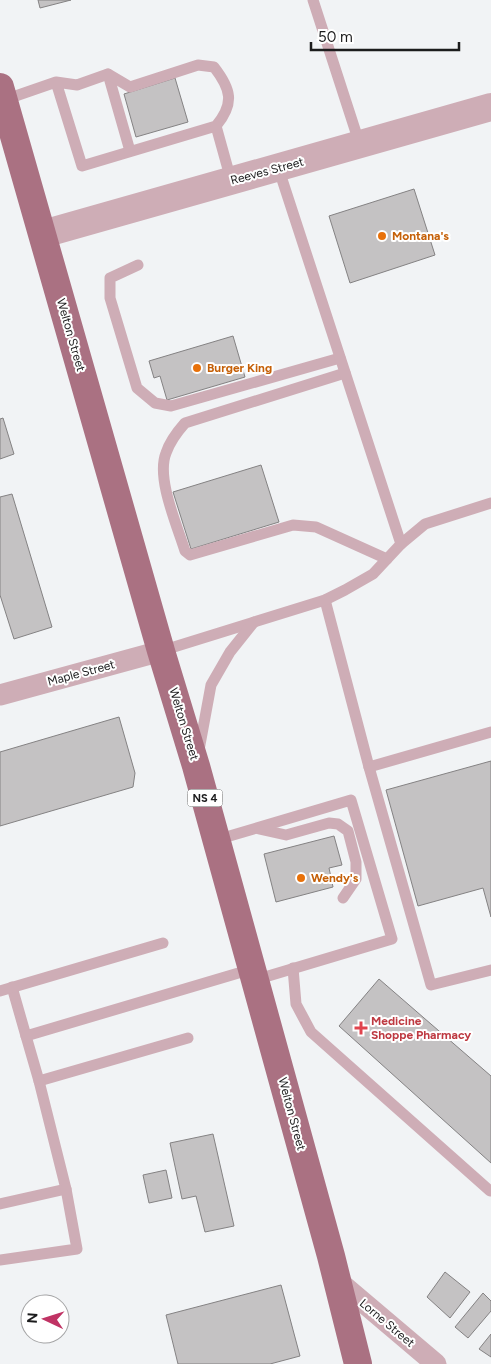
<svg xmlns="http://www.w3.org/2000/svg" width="491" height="1364" viewBox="0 0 491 1364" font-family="Figtree,sans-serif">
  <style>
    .building { fill: #c4c2c3; stroke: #848283 }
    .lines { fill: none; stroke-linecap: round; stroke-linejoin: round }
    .service { stroke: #ceadb6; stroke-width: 11 }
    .minor { stroke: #ceadb6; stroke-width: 21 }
    .tertiary { stroke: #ceadb6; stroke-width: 28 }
    .primary { stroke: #aa7182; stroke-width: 28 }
    .food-dot { fill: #e8710a; stroke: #fff; stroke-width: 2 }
    .health-dot { fill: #e0444e; stroke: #fff; stroke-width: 2 }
    .labels { text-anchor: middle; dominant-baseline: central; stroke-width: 4; stroke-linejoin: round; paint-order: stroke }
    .shield { fill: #fff; stroke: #606061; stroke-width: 1 }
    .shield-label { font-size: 11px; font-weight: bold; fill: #1c1c1d }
    .street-label { font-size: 12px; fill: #1c1c1d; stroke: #fff }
    .food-label { font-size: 12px; font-weight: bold; fill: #c56008; stroke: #fff; text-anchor: start }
    .health-label { font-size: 12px; font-weight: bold; fill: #be3a42; stroke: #fff; text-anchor: start }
  </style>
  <rect width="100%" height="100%" fill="#f1f3f5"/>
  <g class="building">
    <path d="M38,0H71L40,8Z"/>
    <path d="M175,78L188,122L136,137L124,94Z"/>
    <path d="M414,189L435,255L350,283L329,216Z"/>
    <path d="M233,336L245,377L167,400L160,376L154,378L149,361Z"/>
    <path d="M3,418L14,454L0,459V419Z"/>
    <path d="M261,465L279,522L191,549L173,492Z"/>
    <path d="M12,494L52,627L14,639L0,595V497Z"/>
    <path d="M119,717L135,773L133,787L0,826V752Z"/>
    <path d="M491,761V917L483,888L418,906L386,790Z"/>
    <path d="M334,836L342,865L329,868L333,887L276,902L264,854Z"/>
    <path d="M379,979L491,1076V1163L339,1026Z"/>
    <path d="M213,1134L234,1226L205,1232L196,1196L182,1199L170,1143Z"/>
    <path d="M166,1170L172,1198L149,1203L143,1175Z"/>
    <path d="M445,1272L470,1292L450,1318L427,1297Z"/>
    <path d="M281,1285L300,1356L270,1364H178L166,1315Z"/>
    <path d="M483,1293L491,1301V1311L468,1338L455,1327Z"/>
    <path d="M491,1334V1357L479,1349Z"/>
  </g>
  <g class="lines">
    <g class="service">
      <path d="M313,0L360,145"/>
      <path d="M108,74L130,151"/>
      <path d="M4,100L56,82L77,85L108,74L130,87L198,65L214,67C231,89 235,103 216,126L82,166L56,82"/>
      <path d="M216,126L231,180"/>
      <path d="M138,265L110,278V298L137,388L155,403L171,406L340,358"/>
      <path d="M345,373L185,423C177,432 170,441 166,453C156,478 177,525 185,551L190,555L293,525L316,527L387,559"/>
      <path d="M401,544L425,524L491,503"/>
      <path d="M325,600L369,767"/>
      <path d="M161,651L325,600L345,590L373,574L401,544L278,167"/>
      <path d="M491,732L369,767L431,985L491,970"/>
      <path d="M199,750L211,685L230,652L254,622"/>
      <path d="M259,829L286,835L329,823L338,824L348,831L356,862V879L343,898"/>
      <path d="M216,840L351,800L392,939L255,980"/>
      <path d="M293,968L296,1004L311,1032L490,1191"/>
      <path d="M12,987L26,1036"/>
      <path d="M0,991L163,943"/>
      <path d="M39,1081L188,1038"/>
      <path d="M0,1204L66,1189L39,1081L26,1036L252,969"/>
      <path d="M0,1260L77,1249L66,1189"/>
    </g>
    <g class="minor">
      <path d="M0,695L161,651"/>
      <path d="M338,1281L436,1364"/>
    </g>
    <path class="tertiary" d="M43,234L491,107"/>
    <path class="primary" d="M0,87L161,651L196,766L331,1256L358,1364"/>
  </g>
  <g class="food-dot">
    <circle cx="382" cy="236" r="5"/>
    <circle cx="197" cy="368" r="5"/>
    <circle cx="301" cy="878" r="5"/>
  </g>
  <path class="health-dot" d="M358.5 1020.5h5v5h5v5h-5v5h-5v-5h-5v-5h5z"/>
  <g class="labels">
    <rect class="shield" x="187.5" y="789.5" width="35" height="17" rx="4"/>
    <g class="shield-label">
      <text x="205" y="798">NS 4</text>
    </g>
    <g class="street-label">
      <text transform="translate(267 171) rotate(-15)">Reeves Street</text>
      <text transform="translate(71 335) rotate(74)">Welton Street</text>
      <text transform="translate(81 673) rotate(-15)">Maple Street</text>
      <text transform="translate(184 724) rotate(73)">Welton Street</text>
      <text transform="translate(292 1114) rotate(75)">Welton Street</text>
      <text transform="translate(387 1323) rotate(40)">Lorne Street</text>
    </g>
    <g class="food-label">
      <text x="392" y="236">Montana's</text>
      <text x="207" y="368">Burger King</text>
      <text x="311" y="878">Wendy's</text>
    </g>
    <g class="health-label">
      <text x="371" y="1021">Medicine<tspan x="371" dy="14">Shoppe Pharmacy</tspan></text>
    </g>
  </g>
  <g transform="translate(45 1319) rotate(274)"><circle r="24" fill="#ffffff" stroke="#a4a4a5"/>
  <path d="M0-4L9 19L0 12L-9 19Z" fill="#c03364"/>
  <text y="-8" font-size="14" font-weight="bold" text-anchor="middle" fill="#1c1c1d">N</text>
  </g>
  <path d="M311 42v8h148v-8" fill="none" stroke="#1c1c1d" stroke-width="2.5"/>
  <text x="318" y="42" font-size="15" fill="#1c1c1d" stroke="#ffffff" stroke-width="4" paint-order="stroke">50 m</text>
</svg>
